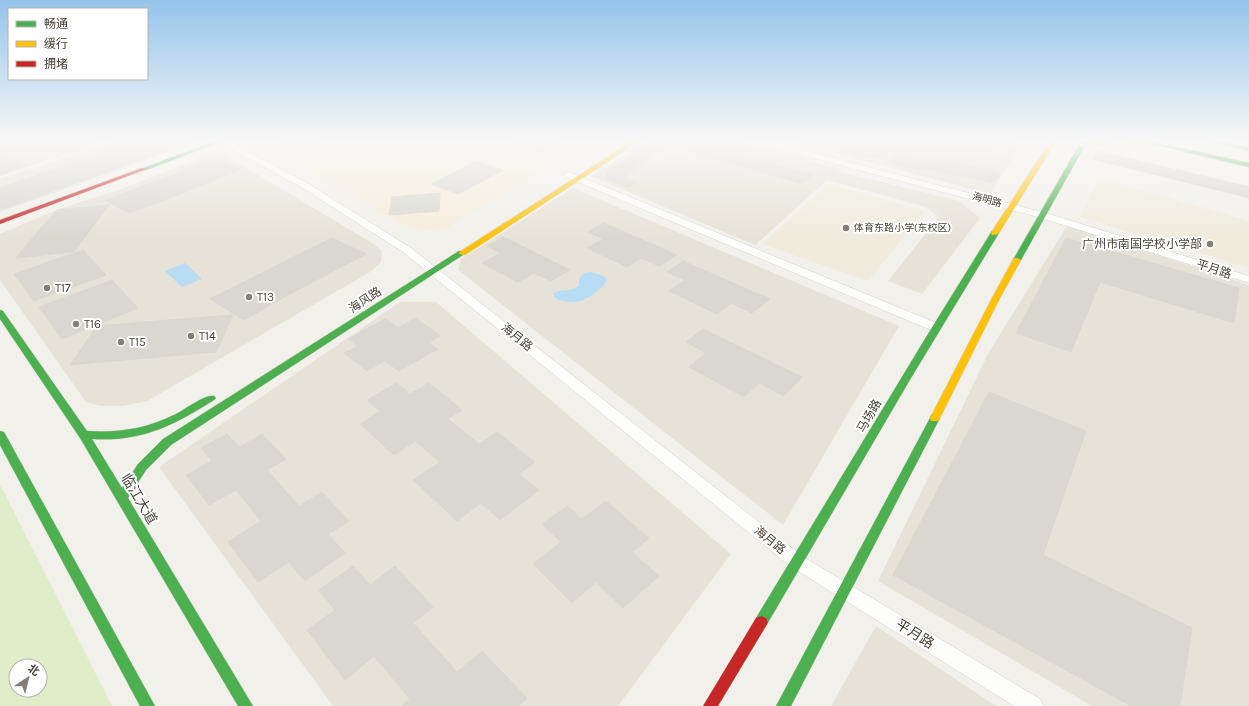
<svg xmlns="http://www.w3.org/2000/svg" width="1249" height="706" viewBox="0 0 1249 706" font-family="Karla,'Noto Sans SC',sans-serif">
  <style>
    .residential { fill: #e7e2d7 }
    .commercial { fill: #f6ecdc }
    .education { fill: #f0ebdc }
    .green { fill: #dfeec8; fill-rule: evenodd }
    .water { fill: #b7dcf3 }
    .building { fill: #dad7d1; stroke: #dad7d0 }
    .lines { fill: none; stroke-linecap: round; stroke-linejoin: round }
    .street-casing { stroke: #d0cec8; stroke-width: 1 }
    .fast-casing { stroke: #d4cfc2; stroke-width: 1 }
    .slow-casing { stroke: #d4cfc2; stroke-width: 1 }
    .jam-casing { stroke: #d4cfc2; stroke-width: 1 }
    .street { fill: #fdfdfc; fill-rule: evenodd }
    .fast { fill: #4caf50; fill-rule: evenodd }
    .slow { fill: #ffc107; fill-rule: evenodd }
    .jam { fill: #c62828; fill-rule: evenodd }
    .poi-dot { fill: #847e74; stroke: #fff; stroke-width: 1.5 }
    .labels { text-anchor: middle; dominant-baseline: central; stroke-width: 4; stroke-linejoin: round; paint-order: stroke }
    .far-street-label { font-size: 10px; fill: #494135; stroke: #fff }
    .far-poi-label { font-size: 10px; fill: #494135; stroke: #fff; text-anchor: start }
    .poi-label { font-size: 12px; fill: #494135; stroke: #fff; text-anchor: start }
    .street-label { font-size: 12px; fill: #494135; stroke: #fff }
    .near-street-label { font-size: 14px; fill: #494135; stroke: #fff }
  </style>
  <rect width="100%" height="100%" fill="#f2f0ea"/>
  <g class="residential">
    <path d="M0,140H114L0,176Z"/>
    <path d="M119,140H193L197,142L0,212V179Z"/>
    <path d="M645,140H732L840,169L838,171L959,201L980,218L922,294L888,281L939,217L926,207L827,180L755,245L591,176Z"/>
    <path d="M787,140H1023L990,194Z"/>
    <path d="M223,154L372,243L382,251L381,262L370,272L147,401L123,406H101L86,402L0,280V234L56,210L121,189L202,158L213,155Z"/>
    <path d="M573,188L899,326L783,525L458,270L461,259Z"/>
    <path d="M1067,226L1249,285V706H1092L878,581L989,352Z"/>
    <path d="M400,302H436L731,554L618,706H333L159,467Z"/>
    <path d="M876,626L996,706H831Z"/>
  </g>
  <path class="commercial" d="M263,140H596L446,228L424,230L401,224L259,141Z"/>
  <g class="education">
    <path d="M1099,178L1249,221V268L1080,217Z"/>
    <path d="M828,184L925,211L868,281L762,244Z"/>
  </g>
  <path class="green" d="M0,485L3,490L112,706H0ZM16,666H40V690H16Z"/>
  <g class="water">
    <path d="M185,263L202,279L182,287L165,271Z"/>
    <path d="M591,272L604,276L607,280C602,290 585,302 573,302C568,302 563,301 558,300L554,296V293C562,288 572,293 579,285V278L584,273Z"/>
  </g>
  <g class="building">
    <path d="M141,140H170L182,145L0,210V188Z"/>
    <path d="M286,140H320L319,144L283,147Z"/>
    <path d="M523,140H564L540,152L514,144Z"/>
    <path d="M658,140H682L692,142L685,146L671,145L627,173V179L637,182L629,187L605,179L608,170Z"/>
    <path d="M821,140H844L855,142L846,151L816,144Z"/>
    <path d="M968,140H1015L1010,149Z"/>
    <path d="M856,142L886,150L877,159L846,152Z"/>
    <path d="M700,144L812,175L802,184L688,151Z"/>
    <path d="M1098,151L1249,187V198L1092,159Z"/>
    <path d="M897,152L929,160L921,170L888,162Z"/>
    <path d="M0,153L28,165L0,175Z"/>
    <path d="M930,158L964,166L957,176L922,168Z"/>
    <path d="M217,159L241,169L208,183L183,171Z"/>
    <path d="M476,161L503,170L458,194L431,184Z"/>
    <path d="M965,164L1000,173L994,183L958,175Z"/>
    <path d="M183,171L208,183L170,198L145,185Z"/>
    <path d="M145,185L170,198L129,213L105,200Z"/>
    <path d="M440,193L439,211L389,215L392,197Z"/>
    <path d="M109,205L91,229L36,234L57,210Z"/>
    <path d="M604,223L677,255L659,266L641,258L627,267L587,248L603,239L588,232Z"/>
    <path d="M91,229L74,252L16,258L36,234Z"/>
    <path d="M504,237L570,270L551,281L534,273L518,282L482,263L501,253L487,246Z"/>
    <path d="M332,238L366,254L330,273L295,256Z"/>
    <path d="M1066,238L1239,288L1234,323L1100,282L1071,352L1016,333Z"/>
    <path d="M83,250L106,275L34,301L14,274Z"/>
    <path d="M295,256L330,273L288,295L254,277Z"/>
    <path d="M683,261L770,299L752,313L731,303L717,314L669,291L685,280L667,272Z"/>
    <path d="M254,277L288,295L244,320L210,299Z"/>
    <path d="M112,280L138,308L62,339L39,307Z"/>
    <path d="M233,315L216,352L146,358L168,320Z"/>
    <path d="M415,318L441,336L429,342L438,349L399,371L385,361L367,371L344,353L358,346L348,339L385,319L398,328Z"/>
    <path d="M168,320L146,358L70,365L97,326Z"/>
    <path d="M703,329L802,377L784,396L759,383L744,397L689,367L706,353L686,342Z"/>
    <path d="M397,383L410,394L429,383L462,410L448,419L479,444L497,432L535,462L519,474L539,490L500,520L481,503L457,521L413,480L440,462L415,441L394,455L360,424L380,411L367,400Z"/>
    <path d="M989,392L1086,431L1043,555L1192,628L1180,706H1131L893,575Z"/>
    <path d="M227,434L239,447L262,434L286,459L267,470L299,506L322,492L349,521L328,534L345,553L305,581L289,562L258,582L228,542L261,521L236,490L209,505L186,475L212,461L201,448Z"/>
    <path d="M606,501L649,538L632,552L659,576L623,608L596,582L572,603L533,564L561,542L542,524L567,506L582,519Z"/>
    <path d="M353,566L370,585L395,566L433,607L413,623L457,672L482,651L527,698L519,706H402L410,699L374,656L345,680L307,630L335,610L319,590Z"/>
  </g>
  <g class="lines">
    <g class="street-casing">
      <g id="street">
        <path d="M215,140H225L307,183L411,248L802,556L1040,699L1043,706H1014L790,566L403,252L301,187Z"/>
        <path d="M750,140H763L1046,213L1249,276V283L1038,217L751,142Z"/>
        <path d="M569,172L939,324L941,327L939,330H931L566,177L564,175L566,173Z"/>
      </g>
    </g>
    <g class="fast-casing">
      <g id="fast">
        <path d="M218,140H226L146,170L141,169Z"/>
        <path d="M1082,140H1088L1021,260L1017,262H1014L1013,260Z"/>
        <path d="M1135,140H1145L1249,163V167Z"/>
        <path d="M1202,140H1212L1249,147V151Z"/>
        <path d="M992,231H995L999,233L911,378L766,626L761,628L756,626L754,622L756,618L931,329Z"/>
        <path d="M459,251H462L466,253L171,445L146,470L128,498L253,706H238L80,438L0,319V310L3,311L87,431C118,433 145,429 174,415C183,411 206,393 214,396L216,398L214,400C173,426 141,442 92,439L122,488L138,464L163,439Z"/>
        <path d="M935,414L939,415L940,418L791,706H776L930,418L931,415Z"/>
        <path d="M0,431L4,432L155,706H140L0,445Z"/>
      </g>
    </g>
    <g class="slow-casing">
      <g id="slow">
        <path d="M634,140H641L465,255H462L458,253Z"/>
        <path d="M1051,140H1057L999,233L995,235H992L991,233Z"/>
        <path d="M1101,140C1114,140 1145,136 1155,143L1152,145L1116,142L1081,147L1078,145Z"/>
        <path d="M1014,258H1017L1021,260L1000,298L940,418L939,421H931L930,418L992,298Z"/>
      </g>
    </g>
    <g class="jam-casing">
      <g id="jam">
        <path d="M142,168L147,169L0,224V220Z"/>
        <path d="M761,616L766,618L768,622L766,626L718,706H703L756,618Z"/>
      </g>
    </g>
    <use href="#street" class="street"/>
    <use href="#fast" class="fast"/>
    <use href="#slow" class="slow"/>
    <use href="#jam" class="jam"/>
  </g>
  <linearGradient id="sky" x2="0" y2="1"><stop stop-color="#94c4ec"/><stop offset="0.59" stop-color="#f9f8f6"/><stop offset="1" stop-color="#f9f8f6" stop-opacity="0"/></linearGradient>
  <rect width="1249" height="239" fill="url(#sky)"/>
  <g class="poi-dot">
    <circle cx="846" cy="228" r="4"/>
    <circle cx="1210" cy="244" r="4"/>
    <circle cx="47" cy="288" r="4"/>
    <circle cx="249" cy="297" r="4"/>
    <circle cx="76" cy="324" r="4"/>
    <circle cx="191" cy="336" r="4"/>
    <circle cx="121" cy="342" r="4"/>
  </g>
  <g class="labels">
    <g class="far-street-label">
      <text transform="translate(987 200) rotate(15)">海明路</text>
    </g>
    <g class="far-poi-label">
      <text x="854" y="228">体育东路小学(东校区)</text>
    </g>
    <g class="poi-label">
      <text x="1202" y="244" text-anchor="end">广州市南国学校小学部</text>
      <text x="55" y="288">T17</text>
      <text x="257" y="297">T13</text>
      <text x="84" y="324">T16</text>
      <text x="199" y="336">T14</text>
      <text x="129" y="342">T15</text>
    </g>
    <g class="street-label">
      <text transform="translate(1214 269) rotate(18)">平月路</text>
      <text transform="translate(365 300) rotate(-33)">海风路</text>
      <text transform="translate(517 337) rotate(39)">海月路</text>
      <text transform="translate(869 416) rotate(-60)">马场路</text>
      <text transform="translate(770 540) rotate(39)">海月路</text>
    </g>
    <g class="near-street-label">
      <text transform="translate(139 499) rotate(59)">临江大道</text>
      <text transform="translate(915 634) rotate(32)">平月路</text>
    </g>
  </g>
  <rect x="8" y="8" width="140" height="72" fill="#ffffff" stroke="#b6b3ae"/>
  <rect x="16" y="21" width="20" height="6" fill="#4caf50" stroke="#b6b3ae"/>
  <text x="44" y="28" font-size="12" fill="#494135">畅通</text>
  <rect x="16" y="41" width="20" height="6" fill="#ffc107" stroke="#b6b3ae"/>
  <text x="44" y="48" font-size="12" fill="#494135">缓行</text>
  <rect x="16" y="61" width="20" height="6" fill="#c62828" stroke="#b6b3ae"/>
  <text x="44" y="68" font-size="12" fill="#494135">拥堵</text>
  <g transform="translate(28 678) rotate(35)"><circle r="19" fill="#ffffff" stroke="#b6b3ae"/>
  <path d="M0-3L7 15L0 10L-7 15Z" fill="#847e74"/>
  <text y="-6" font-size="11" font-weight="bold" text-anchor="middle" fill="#494135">北</text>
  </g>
</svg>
